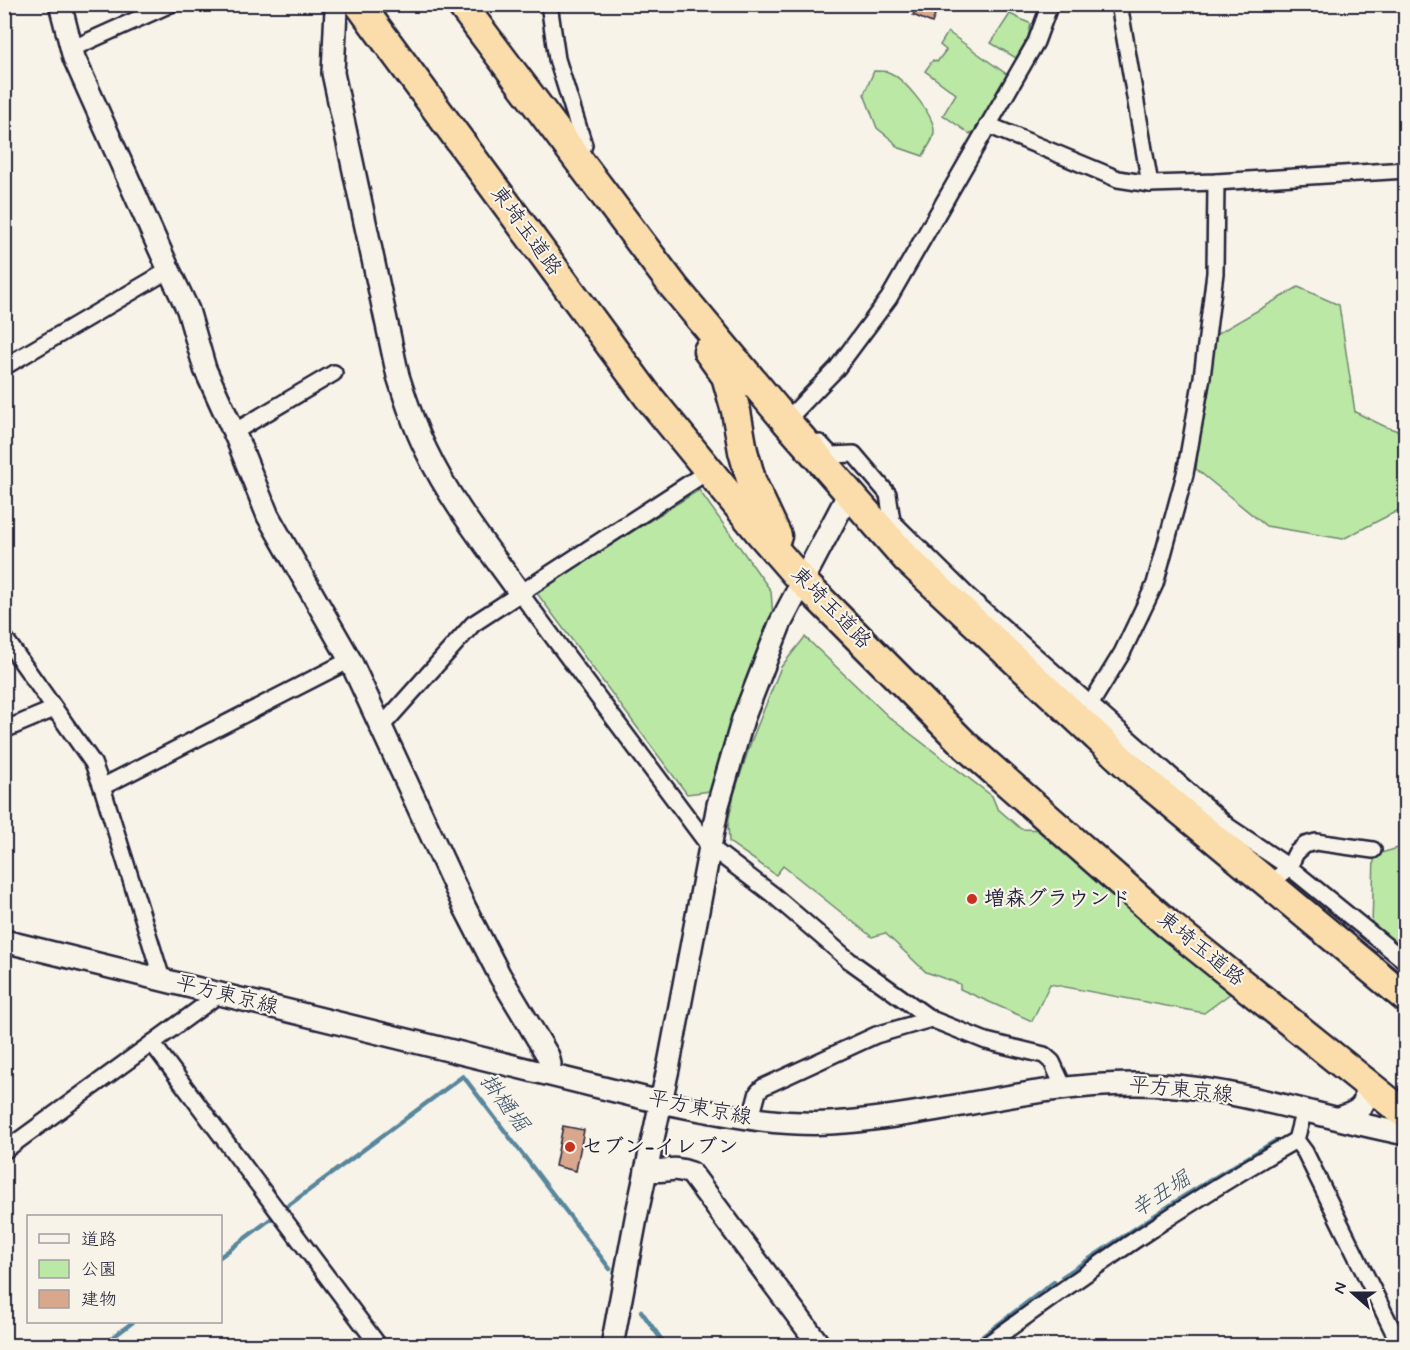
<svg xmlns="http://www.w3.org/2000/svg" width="1410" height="1350" viewBox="0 0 1410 1350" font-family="Mynerve,'Klee One',sans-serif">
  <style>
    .green { fill: #bbe8a5; stroke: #6e8570; stroke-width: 1.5 }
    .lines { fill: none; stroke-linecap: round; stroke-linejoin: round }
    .stream { stroke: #59869d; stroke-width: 4.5 }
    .building { fill: #d9a78c; stroke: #22223b; stroke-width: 1.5 }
    .street-casing { stroke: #22223b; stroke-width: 20 }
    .secondary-casing { stroke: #22223b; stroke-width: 26 }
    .highway-casing { stroke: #22223b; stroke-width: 33 }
    .street { stroke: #f7f3e8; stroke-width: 15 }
    .secondary { stroke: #f7f3e8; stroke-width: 21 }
    .highway { stroke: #fbddab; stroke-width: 28 }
    .poi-dot { fill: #c8321e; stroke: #f7f3e8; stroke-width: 2 }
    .labels { text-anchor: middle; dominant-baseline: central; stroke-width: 4.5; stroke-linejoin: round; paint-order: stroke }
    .street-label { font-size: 21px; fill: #22223b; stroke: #f7f3e8 }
    .poi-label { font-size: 21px; font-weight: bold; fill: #22223b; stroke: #f7f3e8; text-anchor: start }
    .water-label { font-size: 22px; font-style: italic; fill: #3d546c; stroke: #f7f3e8 }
  </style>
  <rect width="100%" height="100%" fill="#f7f3e8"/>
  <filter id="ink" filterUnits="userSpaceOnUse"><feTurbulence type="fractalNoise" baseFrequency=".0167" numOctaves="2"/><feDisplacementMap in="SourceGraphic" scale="12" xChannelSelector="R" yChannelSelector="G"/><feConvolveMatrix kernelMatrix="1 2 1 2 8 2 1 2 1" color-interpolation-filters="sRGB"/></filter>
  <g filter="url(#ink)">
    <g class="green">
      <path d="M1010,14L1031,24L1028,37L1016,58L991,43Z"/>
      <path d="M948,32L1009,76L988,108L975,132L970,134L943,115L956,94L925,71L933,60L937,62L946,50L940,45Z"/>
      <path d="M874,71C879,71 884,71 888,72C903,77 933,114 934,130C935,139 927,147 923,156L897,147L893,141L877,128L864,94Z"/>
      <path d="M1298,287L1339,305L1355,412L1386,427L1405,433V507L1343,539L1266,526L1196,469L1210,338Z"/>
      <path d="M699,490L771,591L773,618L738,699L710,791L687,794L536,592Z"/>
      <path d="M805,637L890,718L992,796L997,808L1021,829L1044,830L1048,839L1231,993L1204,1013L1050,984L1032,1021L960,989V984L926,972L885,933L872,937L783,866L776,875L729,842L728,823L734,794L751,742L781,667Z"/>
      <path d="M1405,846V954L1372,927L1374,855Z"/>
    </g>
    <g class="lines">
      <g class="stream">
        <path d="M285,1208L463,1076L610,1269"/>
        <path d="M220,1257L276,1215"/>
        <path d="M1062,1277L1181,1198L1277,1140"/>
        <path d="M641,1311L666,1346"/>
        <path d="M104,1344L133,1322"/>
        <path d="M970,1346L1054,1282"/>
      </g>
    </g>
    <g class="building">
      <path d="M918,4H939L932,23L913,15Z"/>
      <path d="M563,1126L584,1130L576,1171L555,1166Z"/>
    </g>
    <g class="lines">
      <g class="street-casing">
        <g id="street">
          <path d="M549,4L557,59L584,145L578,162"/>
          <path d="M1119,4L1150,184"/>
          <path d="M71,49L171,4"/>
          <path d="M988,125L1118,179L1150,184L1216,182L1406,170"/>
          <path d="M4,367L169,270"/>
          <path d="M786,421L837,368L889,298L1036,42L1050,4"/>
          <path d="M234,432L334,373"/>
          <path d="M820,443L831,455L854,454L888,494L892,521L970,598L1229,827L1289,867L1406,962"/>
          <path d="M520,593L709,846L772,894L850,961L931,1019"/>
          <path d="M4,637L93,763L102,787L162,979"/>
          <path d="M1090,705L1122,653L1155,584L1185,474L1202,377L1215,273L1216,182"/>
          <path d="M381,727L473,624L699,477"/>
          <path d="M4,730L54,709"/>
          <path d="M102,787L350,660"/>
          <path d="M1269,885L1289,867L1296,853L1305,845L1316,842L1373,850"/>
          <path d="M152,1043L379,1346"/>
          <path d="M751,1118L758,1092L763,1087L876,1035L931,1019L986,1041L1044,1055L1052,1062L1064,1088"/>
          <path d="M1296,1140L1305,1152L1398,1341L1406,1338"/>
          <path d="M4,1151L221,993"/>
          <path d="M985,1346C1086,1272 1188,1201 1296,1140L1304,1110"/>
        </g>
      </g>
      <g class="secondary-casing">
        <g id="secondary">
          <path d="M60,4L74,58L169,270L188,310L205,369L237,439L268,516L350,660L464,906L500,976L548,1056L550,1064L547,1073"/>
          <path d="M339,4L336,9L333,73L398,376C406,401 414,426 426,450C450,501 487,547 520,593"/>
          <path d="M4,941L660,1102C721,1114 783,1128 845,1122C942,1114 1036,1084 1133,1084C1226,1083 1315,1117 1406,1134"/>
          <path d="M1339,1118C1362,1111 1368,1105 1365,1080"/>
          <path d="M646,1170C666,1173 672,1165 691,1173L820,1346"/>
          <path d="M612,1346L637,1213L668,1069L718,805L743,719L780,624L849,493"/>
        </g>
      </g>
      <g class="highway-casing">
        <g id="highway">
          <path d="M359,4L647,395L761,534L801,580L966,746L1168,924L1406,1115"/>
          <path d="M461,4L674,287L786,421L907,559L1139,776L1406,998"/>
          <path d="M708,351L726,376L736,411L743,451L752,483L777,536"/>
        </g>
      </g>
      <use href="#street" class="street"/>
      <use href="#secondary" class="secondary"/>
      <use href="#highway" class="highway"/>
    </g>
  </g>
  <g class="poi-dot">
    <circle cx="972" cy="899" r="6"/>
    <circle cx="570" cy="1147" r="6"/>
  </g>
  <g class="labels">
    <g class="street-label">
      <text transform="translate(526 231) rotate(54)">東埼玉道路</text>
      <text transform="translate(831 608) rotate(46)">東埼玉道路</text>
      <text transform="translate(1201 949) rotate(39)">東埼玉道路</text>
      <text transform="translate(227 995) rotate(14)">平方東京線</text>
      <text transform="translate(1181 1090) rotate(6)">平方東京線</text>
      <text transform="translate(700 1108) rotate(11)">平方東京線</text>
    </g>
    <g class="poi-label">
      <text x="984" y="899">増森グラウンド</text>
      <text x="582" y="1147">セブン-イレブン</text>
    </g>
    <g class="water-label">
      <text transform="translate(504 1103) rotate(53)">掛樋堀</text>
      <text transform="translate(1161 1195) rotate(-33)">辛丑堀</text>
    </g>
  </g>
  <rect width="1410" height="1350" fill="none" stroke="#f7f3e8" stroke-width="24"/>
  <rect x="12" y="12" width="1386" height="1326" fill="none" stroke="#22223b" stroke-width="2" filter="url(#ink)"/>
  <rect x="27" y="1215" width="195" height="108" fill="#f7f3e8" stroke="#a29fa3" stroke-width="1.5"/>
  <rect x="39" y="1234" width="30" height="9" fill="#f7f3e8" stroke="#a29fa3" stroke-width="1.5"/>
  <text x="81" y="1245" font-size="18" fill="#22223b">道路</text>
  <rect x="39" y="1260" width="30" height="18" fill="#bbe8a5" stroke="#a29fa3" stroke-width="1.5"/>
  <text x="81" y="1275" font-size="18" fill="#22223b">公園</text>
  <rect x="39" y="1290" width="30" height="18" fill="#d9a78c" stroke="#a29fa3" stroke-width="1.5"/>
  <text x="81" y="1305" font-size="18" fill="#22223b">建物</text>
  <g transform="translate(1353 1293) rotate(291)" stroke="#f7f3e8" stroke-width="4.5" paint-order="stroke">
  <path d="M0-4.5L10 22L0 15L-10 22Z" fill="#22223b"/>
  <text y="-9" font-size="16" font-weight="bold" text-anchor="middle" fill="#22223b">N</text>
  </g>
</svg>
